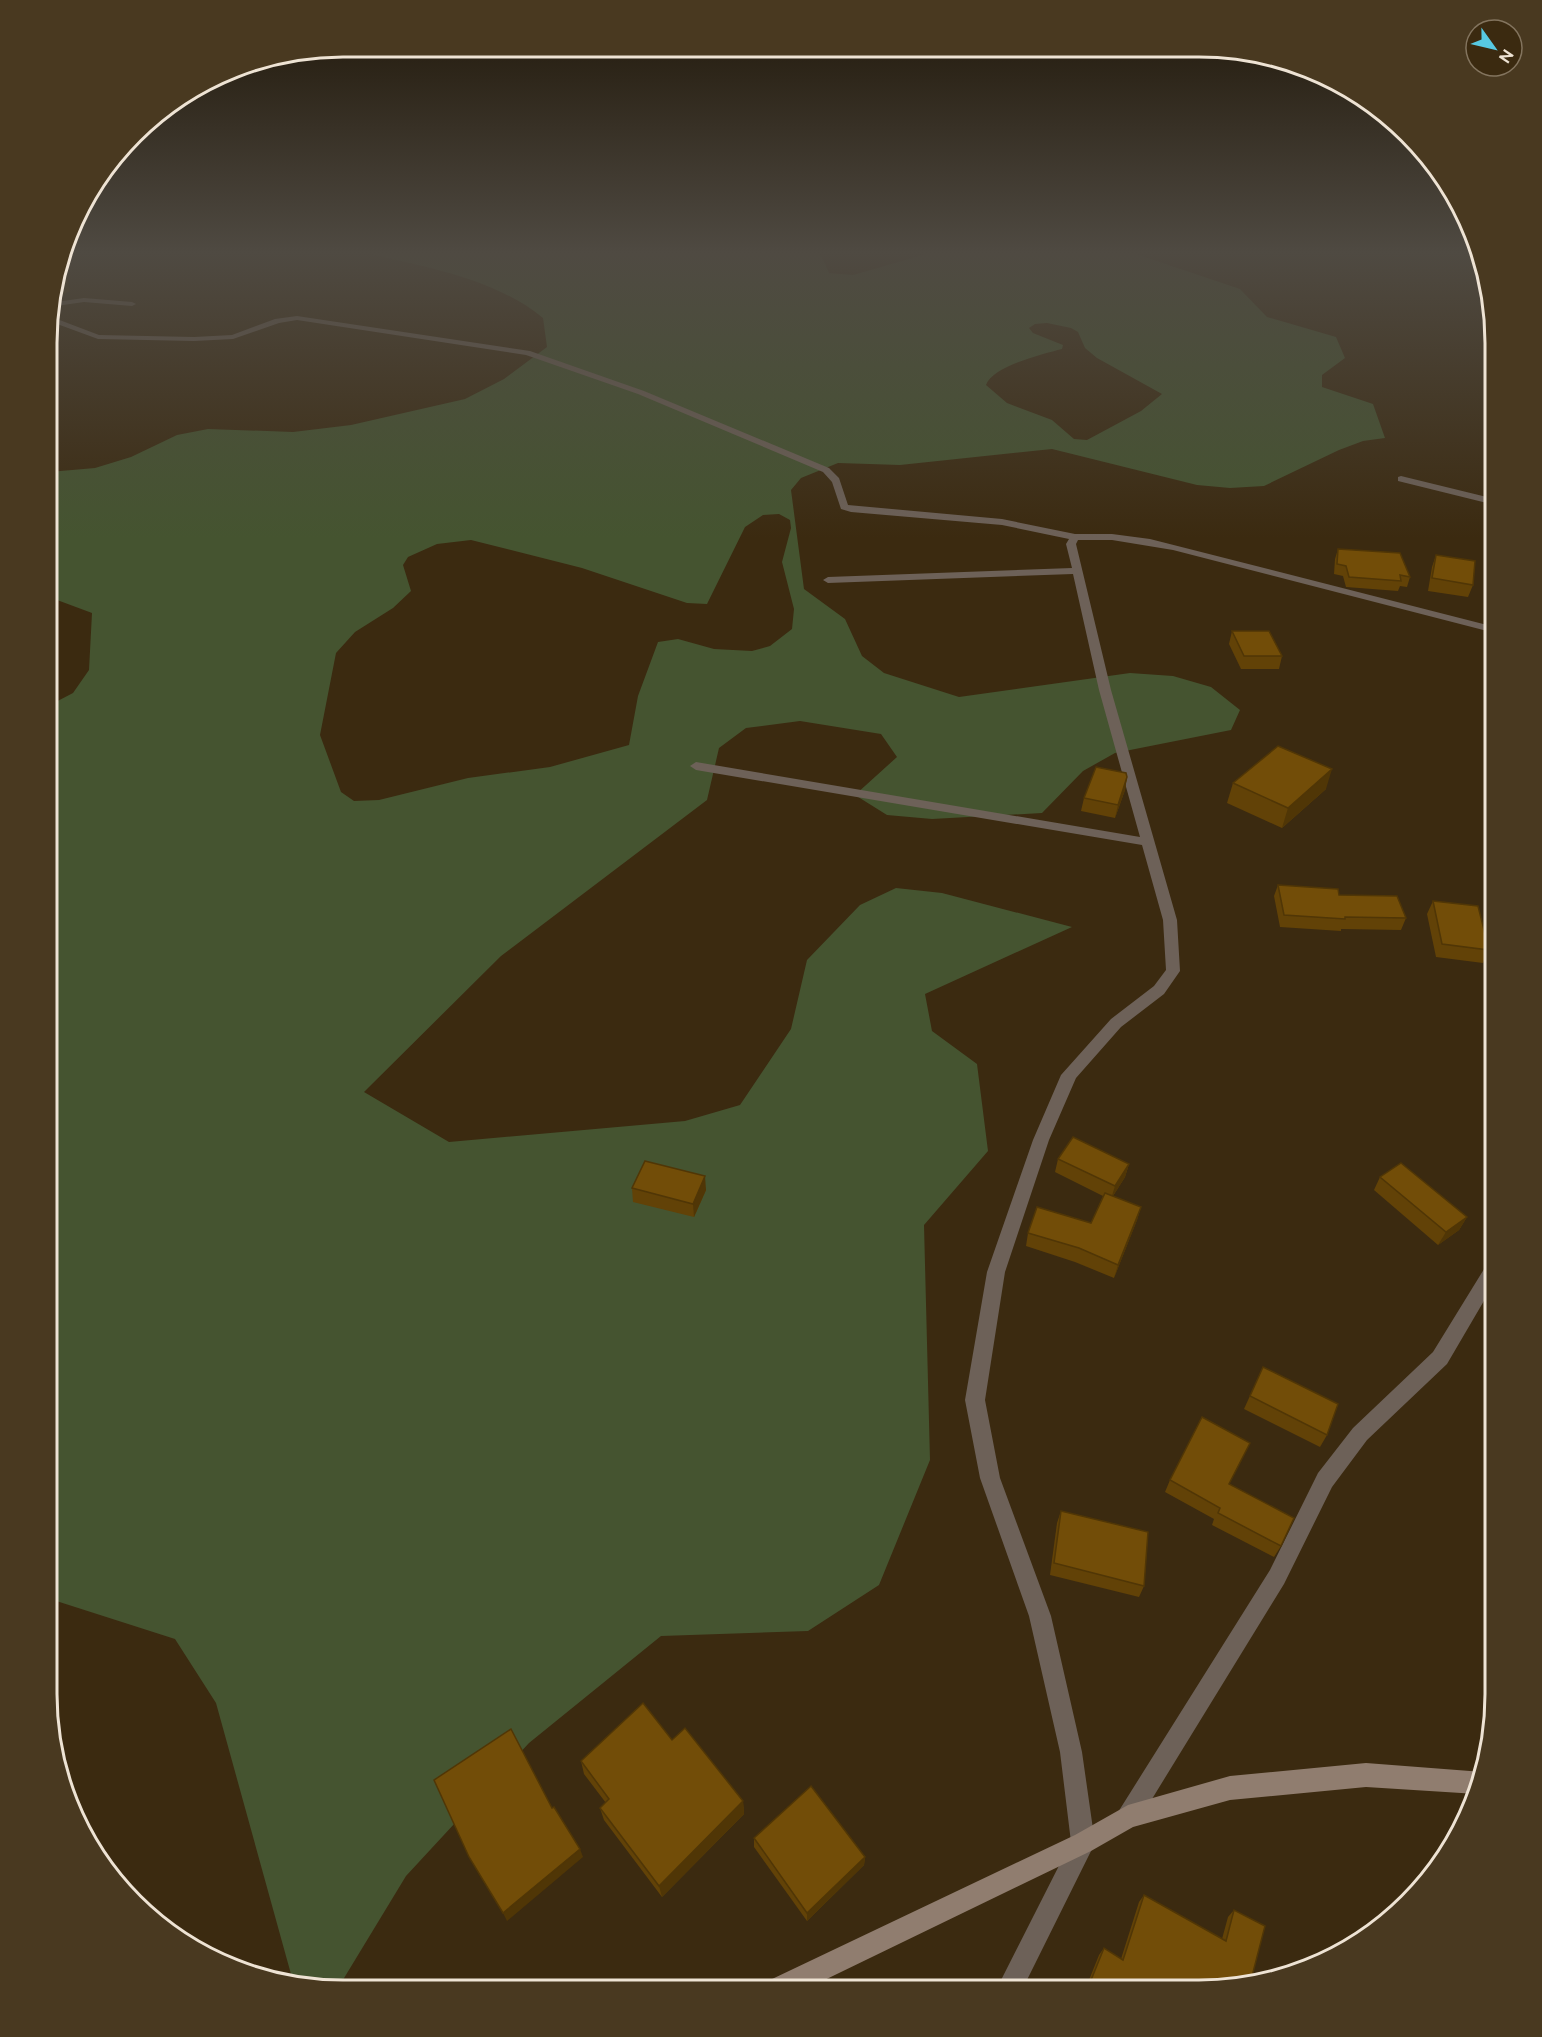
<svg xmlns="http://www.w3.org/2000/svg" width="1542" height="2037" viewBox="0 0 1542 2037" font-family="Raleway,sans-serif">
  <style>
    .green { fill: #455430; fill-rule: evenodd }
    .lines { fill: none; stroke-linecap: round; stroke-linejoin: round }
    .street { fill: #6d6158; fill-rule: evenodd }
    .secondary { fill: #907d6f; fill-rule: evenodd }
    .wall { fill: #624207 }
    .shaded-wall { fill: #503606 }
    .building { fill: #724d08; stroke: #503606; stroke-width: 1.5 }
    .rim { fill: none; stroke: #eee3d4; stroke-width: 3 }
  </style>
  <rect width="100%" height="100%" fill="#3b2a10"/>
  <path class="green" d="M367,253H816L822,257L829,273L853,275L930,253H1133L1240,289L1267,317L1336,337L1345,358L1322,375V387L1373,404L1385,438L1363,441L1339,450L1264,486L1230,488L1197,485L1052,449L900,465L838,463L801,478L791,490L804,589L845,619L862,656L884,673L959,697L1130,673L1173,676L1211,687L1240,710L1231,730L1115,753L1083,771L1042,813L932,819L887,815L855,795L897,757L881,734L800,721L746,728L719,748L707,800L501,956L364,1092L449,1142L685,1121L740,1105L791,1029L807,960L860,905L896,888L942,893L1072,927L925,994L932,1031L977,1064L988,1151L924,1225L930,1460L879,1585L808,1631L661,1636L529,1743L406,1876L338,1988H304L294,1985L216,1703L175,1639L47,1598L48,706L73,693L89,670L92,613L49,597V472L95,468L131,457L177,435L208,429L293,432L351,425L465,399L504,379L547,347L543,318C494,278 428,268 367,253ZM1047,323L1071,328L1078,332L1085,348L1097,358L1162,394L1141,411L1087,440L1074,439L1052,420L1007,403L986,385C993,366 1043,354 1062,349L1063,345L1033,333L1029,328L1035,324ZM779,514L790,520L791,528L782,562L794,609L792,629L770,646L752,651L714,649L678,639L658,642L638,696L629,745L550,767L468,778L379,800L354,801L341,792L320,735L336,653L355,632L393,608L411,591L403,565L408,557L437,544L471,540L582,568L687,603L707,604L745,527L763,515Z"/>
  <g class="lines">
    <g class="street">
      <path d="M84,298L132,302L136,304L132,306L84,302L49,307V303Z"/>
      <path d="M49,316L99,335L194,337L232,335L275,319L297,316L530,351L644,391L829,468L839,478L848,505L1002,519L1075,534H1112L1150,539L1495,627V633L1173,550L1112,540H1078L1076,544L1111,690L1177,920L1180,971L1164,994L1121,1027L1076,1078L1049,1140L1005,1272L985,1400L1000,1478L1051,1616L1082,1752L1095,1843L1022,1990H996L1071,1842L1060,1752L1029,1616L980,1478L965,1400L987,1272L1033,1140L1061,1075L1111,1019L1154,986L1166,970L1163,920L1142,845L696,770L690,766L696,762L1140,837L1099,690L1073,574L828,583L823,580L828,577L1072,568L1066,544L1069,539L1002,525L851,512L841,509L832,482L823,472L638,394L526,355L297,320L279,323L233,339L194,341L98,339L49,321Z"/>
      <path d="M1401,476L1495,499V505L1398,481V477Z"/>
      <path d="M1495,1259V1282L1447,1364L1367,1440L1332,1487L1284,1584L1136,1825L1128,1829L1120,1825L1116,1817L1120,1809L1270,1570L1318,1473L1353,1428L1433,1352L1489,1261Z"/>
    </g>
    <path class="secondary" d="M1366,1763L1483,1772L1477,1794L1366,1787L1230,1800L1133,1827L1091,1851L806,1989H766L770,1980L1075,1835L1128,1805L1230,1776Z"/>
  </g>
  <g class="wall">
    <path d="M1338,549L1410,577L1407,587L1400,586L1398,591L1346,587L1343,576L1334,574L1335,559Z"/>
    <path d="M1436,555L1473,585L1468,597L1428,591L1432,567Z"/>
    <path d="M1232,631L1282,656L1279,669H1241L1229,644Z"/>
    <path d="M1127,777L1125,790L1115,818L1081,811L1084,798Z"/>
    <path d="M1233,783L1326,789L1282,828L1227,803Z"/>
    <path d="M1278,885L1339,895L1406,918L1401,930L1341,929V931L1280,927L1274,896Z"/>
    <path d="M1433,901L1489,950L1483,963L1436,957L1427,914Z"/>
    <path d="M1058,1159L1129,1164L1125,1177L1113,1196L1141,1207L1137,1220L1114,1278L1075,1262L1026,1246L1028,1233L1091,1223L1103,1196L1055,1172Z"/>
    <path d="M1380,1177L1467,1217L1459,1230L1438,1245L1374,1190Z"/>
    <path d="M632,1188L706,1190L694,1217L633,1202Z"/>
    <path d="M1263,1367L1327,1435L1320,1447L1244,1409Z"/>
    <path d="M1170,1480L1229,1484L1281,1546L1274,1557L1212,1525L1214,1519L1165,1492Z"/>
    <path d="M1061,1511L1144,1586L1139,1597L1050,1575L1057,1523Z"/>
    <path d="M672,1740L743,1801L744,1814L662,1897L604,1820L600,1808L606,1803L584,1774L581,1761Z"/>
    <path d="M754,1838L865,1857L864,1865L807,1921L754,1847Z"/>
    <path d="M1144,1895L1222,1939L1228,1917L1234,1910L1250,1984L1200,1990H1085L1099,1955L1104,1948L1121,1959L1139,1902Z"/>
  </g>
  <g class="shaded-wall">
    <path d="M68,283L70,291L50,302L53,291Z"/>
    <path d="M1332,769L1326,789L1282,828L1288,808Z"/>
    <path d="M1127,777L1125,790L1115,818L1118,805Z"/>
    <path d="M1129,1164L1125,1177L1111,1199L1115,1186Z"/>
    <path d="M705,1176L706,1190L694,1217L693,1204Z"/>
    <path d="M1141,1207L1137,1220L1114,1278L1118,1265Z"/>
    <path d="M1467,1217L1459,1230L1438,1245L1446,1232Z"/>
    <path d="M743,1801L744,1814L662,1897L659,1886Z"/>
    <path d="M580,1849L583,1857L507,1921L503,1913Z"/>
    <path d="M865,1857L864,1865L807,1921V1913Z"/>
  </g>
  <g class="building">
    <path d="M61,268L68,283L53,291Z"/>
    <path d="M1338,549L1400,553L1410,577L1400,575L1401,581L1349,577L1346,566L1337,564Z"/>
    <path d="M1436,555L1475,561L1473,585L1432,578Z"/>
    <path d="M1232,631H1269L1282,656H1244Z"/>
    <path d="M1278,746L1332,769L1288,808L1233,783Z"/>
    <path d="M1096,767L1126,773L1127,777L1118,805L1084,798Z"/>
    <path d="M1278,885L1338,889L1339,895L1397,896L1406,918L1345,917V919L1284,915Z"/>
    <path d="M1433,901L1478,906L1489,950L1442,944Z"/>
    <path d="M1073,1137L1129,1164L1115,1186L1058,1159Z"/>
    <path d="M645,1161L705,1176L693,1204L632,1188Z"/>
    <path d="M1401,1163L1467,1217L1446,1232L1380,1177Z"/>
    <path d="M1105,1193L1141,1207L1118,1265L1079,1248L1028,1233L1037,1207L1091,1223Z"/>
    <path d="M1263,1367L1338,1404L1327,1435L1250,1396Z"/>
    <path d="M1202,1417L1250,1443L1229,1484L1294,1518L1281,1546L1218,1513L1220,1508L1170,1480Z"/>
    <path d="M1061,1511L1148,1532L1144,1586L1054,1563Z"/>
    <path d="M643,1703L672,1740L685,1728L743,1801L659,1886L600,1808L609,1799L581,1761Z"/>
    <path d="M511,1729L552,1808L554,1807L580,1849L503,1913L469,1857L434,1780Z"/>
    <path d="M811,1786L865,1857L807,1913L754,1838Z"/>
    <path d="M1144,1895L1226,1941L1234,1910L1265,1926L1250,1984L1200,1990H1087L1104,1948L1123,1960Z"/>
  </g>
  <linearGradient id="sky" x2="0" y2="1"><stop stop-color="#201709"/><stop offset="0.47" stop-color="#4f4a42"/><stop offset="1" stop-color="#4f4a42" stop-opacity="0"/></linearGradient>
  <rect width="1542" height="538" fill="url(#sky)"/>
  <path d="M0 0H1542V2037H0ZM343 57H1199A286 286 0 0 1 1485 343V1694A286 286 0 0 1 1199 1980H343A286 286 0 0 1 57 1694V343A286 286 0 0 1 343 57Z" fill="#493920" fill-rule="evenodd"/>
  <path class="rim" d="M343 57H1199A286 286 0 0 1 1485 343V1694A286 286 0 0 1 1199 1980H343A286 286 0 0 1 57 1694V343A286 286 0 0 1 343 57Z"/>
  <g transform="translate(1494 48) rotate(124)"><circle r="28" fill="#3b2a10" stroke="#83745e" stroke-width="1.5"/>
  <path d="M0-4.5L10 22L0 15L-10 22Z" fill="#57c9e2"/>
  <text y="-9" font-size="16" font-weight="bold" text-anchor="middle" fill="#eee3d4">N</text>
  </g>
</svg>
